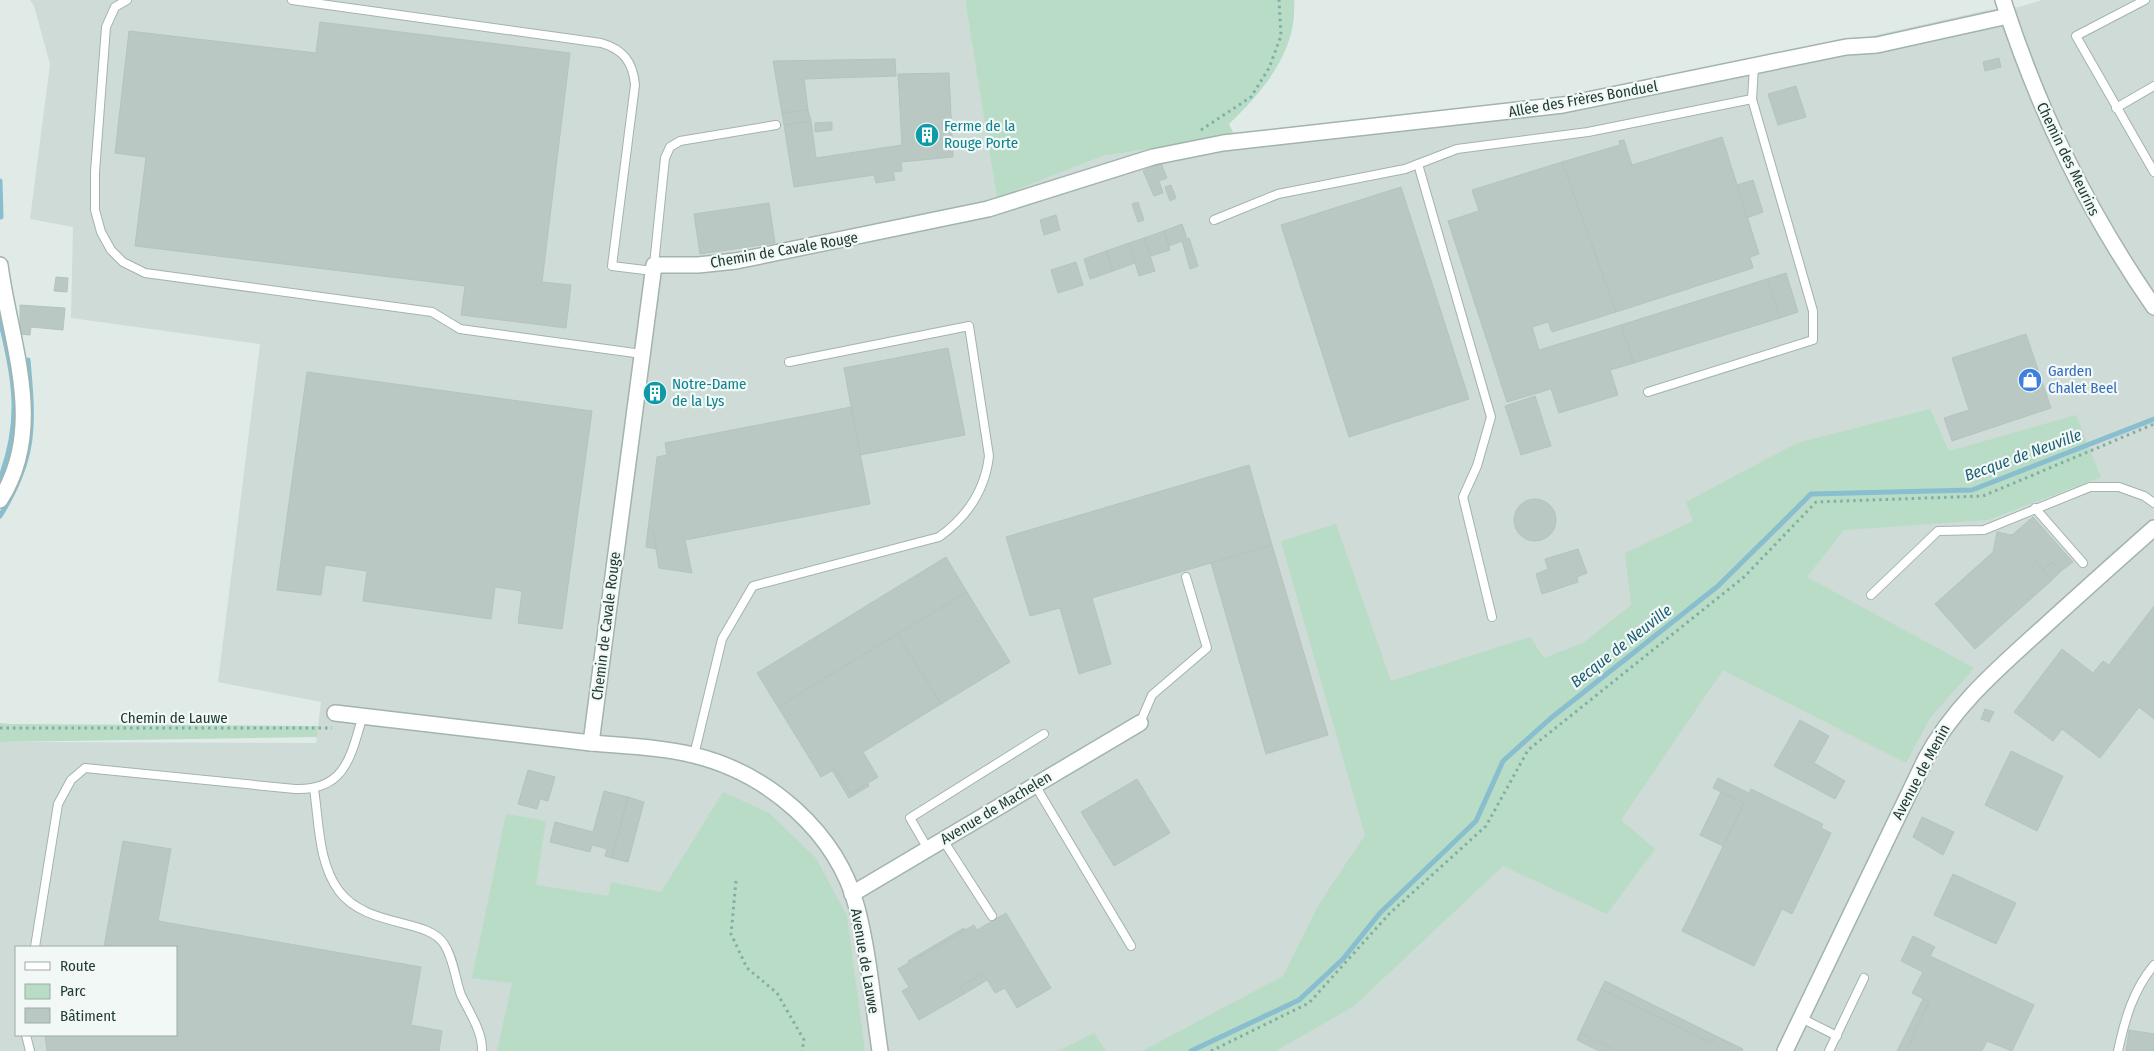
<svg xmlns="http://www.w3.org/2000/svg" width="2154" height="1051" viewBox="0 0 2154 1051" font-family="'Fira Sans Condensed',sans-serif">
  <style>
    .built { fill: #cfdbd6; fill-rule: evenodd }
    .green { fill: #b9dcc6 }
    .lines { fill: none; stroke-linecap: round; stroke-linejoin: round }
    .stream { stroke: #89becf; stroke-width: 5 }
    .building { fill: #b9c8c3; stroke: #b3c4bf }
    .lane-casing { stroke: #a3b3ae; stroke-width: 10 }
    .street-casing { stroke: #a3b3ae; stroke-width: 18 }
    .path { stroke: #81aea4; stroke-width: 3; stroke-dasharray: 2.5 4; stroke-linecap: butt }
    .lane { stroke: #fff; stroke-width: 8 }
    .street { stroke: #fff; stroke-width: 15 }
    .labels { text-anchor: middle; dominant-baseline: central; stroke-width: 4.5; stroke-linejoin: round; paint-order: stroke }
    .street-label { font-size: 15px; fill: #213b36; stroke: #f1f8f5 }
    .culture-label { font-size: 15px; fill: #0d838f; stroke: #f1f8f5; text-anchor: start }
    .shop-label { font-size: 15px; fill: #366cbe; stroke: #f1f8f5; text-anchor: start }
    .water-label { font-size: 16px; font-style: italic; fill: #1d5e75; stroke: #f1f8f5 }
  </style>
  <rect width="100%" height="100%" fill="#e0ebe7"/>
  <path class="built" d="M30,0H965L998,196L1103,156L1235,136L1565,97L1872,36L1988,10L2019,7L2042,0H2154V1051H0V742L316,743L321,702L218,682L260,344L71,318L73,227L30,219L50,64L34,6ZM16,947H176V1035H16Z"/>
  <g class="green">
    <path d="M965,0H1294C1298,51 1263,91 1229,124L1235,136L1103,156L997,197Z"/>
    <path d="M1930,409L1949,451L2076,415L2101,477L1988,520L1844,530L1807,577L1974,668L1930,718L1906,763L1723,670L1621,820L1655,849L1607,914L1503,866L1354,1006L1276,1051H1142L1283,976L1319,904L1365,835L1281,541L1336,524L1391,681L1530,637L1544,658L1583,643L1631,605L1625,553L1693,521L1686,502L1797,443Z"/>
    <path d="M0,723L11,724L318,726L317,737L0,742Z"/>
    <path d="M723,792L769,813L816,858L847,916L865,1051H497L512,983L472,978L506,814L546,821L536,885L608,896L611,882L661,892Z"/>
    <path d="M1094,1033L1106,1051H1058Z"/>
  </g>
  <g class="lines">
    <g class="stream">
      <path d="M0,181L1,217"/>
      <path d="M0,319C14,379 23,419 0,479"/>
      <path d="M0,516C36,458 34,426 28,360"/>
      <path d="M1191,1051L1299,1000L1343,959L1380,913L1476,821L1503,761L1551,718L1718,586L1811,494L1972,490L2154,419"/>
    </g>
  </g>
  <g class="building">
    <path d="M320,22L570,53L542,282L571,285L566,328L461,315L465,286L135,246L146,157L115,153L129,31L316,53Z"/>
    <path d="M1999,58L2001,67L1985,71L1983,62Z"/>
    <path d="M895,59L896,76L804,79L808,110L782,113L773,61Z"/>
    <path d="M949,73L953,157L901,162L902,171L893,172L895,180L876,183L874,175L794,187L784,125L811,121L816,158L902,145L898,74Z"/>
    <path d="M1796,86L1806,117L1778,125L1768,94Z"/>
    <path d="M808,110L811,121L784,125L782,113Z"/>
    <path d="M832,122V130L815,132V123Z"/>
    <path d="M1722,137L1759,254L1750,257L1753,268L1616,312L1562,162L1620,145L1619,141L1624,140L1632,165Z"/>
    <path d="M1562,162L1616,312L1552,332L1548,322L1532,327L1539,350L1621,325L1634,363L1610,370L1618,395L1559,413L1551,389L1507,402L1448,221L1479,211L1472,190Z"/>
    <path d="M1161,163L1167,178L1159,181L1163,193L1154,196L1143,171Z"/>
    <path d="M1753,180L1763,212L1747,218L1737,185Z"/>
    <path d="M1171,185L1176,198L1170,201L1165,187Z"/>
    <path d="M1401,187L1469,399L1349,437L1281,225Z"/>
    <path d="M1138,202L1144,220L1138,222L1132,204Z"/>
    <path d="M769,203L775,243L700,254L694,214Z"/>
    <path d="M1056,215L1060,230L1044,235L1040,220Z"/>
    <path d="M1182,224L1187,239L1189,238L1198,266L1190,269L1182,241L1169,246L1164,231Z"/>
    <path d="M1164,231L1170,250L1151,256L1144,238Z"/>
    <path d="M1144,238L1155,271L1139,276L1129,243Z"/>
    <path d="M1129,243L1135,263L1113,271L1106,251Z"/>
    <path d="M1106,251L1113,271L1090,279L1084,259Z"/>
    <path d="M1076,262L1083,285L1058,293L1051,270Z"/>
    <path d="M1786,273L1798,312L1780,318L1767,279Z"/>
    <path d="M56,277L68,278L67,292L54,291Z"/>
    <path d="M1767,279L1780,318L1634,363L1621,325Z"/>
    <path d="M20,305L65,308L63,330L31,327L30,335L20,334Z"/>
    <path d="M2026,334L2051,408L1952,441L1944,418L1969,410L1952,358Z"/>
    <path d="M948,348L965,435L860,455L844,368Z"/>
    <path d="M307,372L592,411L562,629L518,623L522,591L495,587L491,619L363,601L367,571L325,565L321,595L277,590Z"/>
    <path d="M1535,396L1551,446L1521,455L1505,406Z"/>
    <path d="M851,407L870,504L685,540L692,573L659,568L653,530L648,529L657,457L667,455L665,443Z"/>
    <path d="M1249,465L1272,545L1092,598L1111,664L1079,674L1060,608L1030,616L1006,537Z"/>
    <circle cx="1535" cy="520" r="21"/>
    <path d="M2033,517L2073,562L2061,571L2053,562L2043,570L2012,535Z"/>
    <path d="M648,529L653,530L656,549L646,547Z"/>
    <path d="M1997,532L2012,535L2052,580L1975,649L1935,604L1993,552Z"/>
    <path d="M1272,545L1328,735L1266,754L1211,563Z"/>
    <path d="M1578,549L1587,573L1577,577L1578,582L1542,594L1536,574L1548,569L1545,559Z"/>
    <path d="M946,557L967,592L778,707L757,673Z"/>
    <path d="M2053,562L2061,571L2052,580L2043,570Z"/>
    <path d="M967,592L1010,662L941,704L897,634Z"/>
    <path d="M2154,606V719L2139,707L2100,758L2062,729L2053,741L2014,712L2062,649L2093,673L2103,661L2109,665Z"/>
    <path d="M897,634L941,704L863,752L878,777L850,794L835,769L821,777L778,707Z"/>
    <path d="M1985,709L1994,712L1989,722L1981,719Z"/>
    <path d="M1800,720L1829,736L1814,763L1845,781L1835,799L1774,766Z"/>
    <path d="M2011,751L2063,776L2037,831L1985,805Z"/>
    <path d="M835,769L850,794L868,784L869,786L849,798L832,770Z"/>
    <path d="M528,770L555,777L548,801L540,799L537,809L518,804Z"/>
    <path d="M1718,778L1749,793L1751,789L1823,824L1821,828L1831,833L1792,914L1782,909L1754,966L1682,931L1744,803L1713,788Z"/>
    <path d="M1137,779L1170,833L1114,866L1081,812Z"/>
    <path d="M604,791L628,797L612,858L605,856L607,849L592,845L590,852L550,842L555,822L593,832Z"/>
    <path d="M1721,792L1744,803L1723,846L1700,835Z"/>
    <path d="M628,797L644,802L628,862L612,858Z"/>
    <path d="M1922,817L1954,832L1943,855L1913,837Z"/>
    <path d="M123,841L171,849L158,921L421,967L411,1025L442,1031L439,1051H47L45,1035H176V947H104Z"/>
    <path d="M1953,874L2016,903L1996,944L1934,915Z"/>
    <path d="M1006,913L1051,988L1017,1008L1005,988L995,993L983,973L960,987L964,994L919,1020L902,991L909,987L898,969L974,925L977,930Z"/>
    <path d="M964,928L965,930L909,963L908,961Z"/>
    <path d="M1913,936L1935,947L1930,956L2034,1005L2012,1051L1987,1041L1982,1051H1906L1929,1002L1912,993L1923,972L1901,961Z"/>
    <path d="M983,973L987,980L964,994L960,987Z"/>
    <path d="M1605,981L1716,1036L1712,1043L1601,989Z"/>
    <path d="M1601,989L1712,1043L1716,1036L1743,1049L1742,1051H1617L1580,1033Z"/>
    <path d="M1923,999L1929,1002L1906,1051H1897Z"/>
    <path d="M2129,1030L2154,1034V1051H2126Z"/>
    <path d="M1580,1033L1617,1051H1599L1577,1040Z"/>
  </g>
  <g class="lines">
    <g class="lane-casing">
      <g id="lane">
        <path d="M127,0L115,7L106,27L95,172V210L101,232L111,250L123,262L145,273L432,312L460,329L642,354"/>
        <path d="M292,0L601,43C623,49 633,62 635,85L612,266L653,271"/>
        <path d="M2145,0L2076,36L2154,172"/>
        <path d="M2116,108L2154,86"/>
        <path d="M1418,164L1491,417L1477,466L1463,497L1492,617"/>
        <path d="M1214,220L1278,194L1405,169L1457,149L1588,132L1752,99"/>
        <path d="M654,265L665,158L670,147L680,141L776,125"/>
        <path d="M1648,392L1813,340V311L1752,99L1754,67"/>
        <path d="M2035,508L2083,563"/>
        <path d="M1871,595L1938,531L1984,530L2090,487H2119L2144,496L2154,503"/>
        <path d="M1140,723L1152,695L1207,648L1186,577"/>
        <path d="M694,755L722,639L753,586L939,537C967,517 985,490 989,456L969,326L789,362"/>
        <path d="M1035,785L1131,946"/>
        <path d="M314,789C319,821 318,863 339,891C367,928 428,918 444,944C454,959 455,979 461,995C469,1012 483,1032 482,1051"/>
        <path d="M943,840L992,916"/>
        <path d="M928,849L910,818L1044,734"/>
        <path d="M35,947L58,804L71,780L85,768L295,789C346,791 351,755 363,715"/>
        <path d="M1801,1018L1837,1036"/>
        <path d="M26,1035L30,1051"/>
        <path d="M1829,1051L1864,978"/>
        <path d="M2118,1051C2125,1019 2133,990 2154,965"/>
      </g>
    </g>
    <g class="street-casing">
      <g id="street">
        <path d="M2003,0C2039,112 2087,210 2154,307"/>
        <path d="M0,265C10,343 47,426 0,500"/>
        <path d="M335,713L591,743L654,265H698L736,261L988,209L1153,157L1223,143L1563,105L1846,47L1877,45L2008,16"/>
        <path d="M591,743C625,746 660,747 693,755C768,773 837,832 857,908C869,954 873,1004 880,1051"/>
        <path d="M852,894L1140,723"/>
        <path d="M1785,1051L1925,760C1954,705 2001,666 2046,625C2082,592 2118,560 2154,528"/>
      </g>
    </g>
    <g class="path">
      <path d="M1201,130L1251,97L1269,68L1281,36L1279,0"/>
      <path d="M0,728H332"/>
      <path d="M736,881L731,934L747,968L777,993L804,1040L802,1051"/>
      <path d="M1211,1051L1309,1003L1389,914L1486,826L1528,750L1744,577L1816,502L1983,496L2154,424"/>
    </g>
    <use href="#lane" class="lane"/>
    <use href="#street" class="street"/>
  </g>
  <defs>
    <g id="building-disc" transform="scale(1.25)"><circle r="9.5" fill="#0f9aa8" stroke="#f1f8f5"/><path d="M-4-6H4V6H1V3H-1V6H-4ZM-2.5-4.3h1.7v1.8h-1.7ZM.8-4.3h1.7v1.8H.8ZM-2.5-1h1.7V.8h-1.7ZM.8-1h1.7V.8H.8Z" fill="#fff"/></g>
    <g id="shop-disc" transform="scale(1.25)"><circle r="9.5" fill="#3f7fe0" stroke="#f1f8f5"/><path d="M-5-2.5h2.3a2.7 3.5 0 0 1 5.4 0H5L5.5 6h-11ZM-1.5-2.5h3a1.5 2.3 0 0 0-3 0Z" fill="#fff"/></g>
  </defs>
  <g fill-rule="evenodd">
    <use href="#building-disc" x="927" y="135"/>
    <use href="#shop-disc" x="2030" y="380"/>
    <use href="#building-disc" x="655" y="393"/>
  </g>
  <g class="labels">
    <g class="street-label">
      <text transform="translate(1583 99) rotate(-10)">Allée des Frères Bonduel</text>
      <text transform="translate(2068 159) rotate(64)">Chemin des Meurins</text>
      <text transform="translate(784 250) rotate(-10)">Chemin de Cavale Rouge</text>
      <text transform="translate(606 626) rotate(-83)">Chemin de Cavale Rouge</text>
      <text x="174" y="718">Chemin de Lauwe</text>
      <text transform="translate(1921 772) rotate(-62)">Avenue de Menin</text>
      <text transform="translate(996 808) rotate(-31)">Avenue de Machelen</text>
      <text transform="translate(865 961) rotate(80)">Avenue de Lauwe</text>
    </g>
    <g class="culture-label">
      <text x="944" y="126">Ferme de la<tspan x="944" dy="17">Rouge Porte</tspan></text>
      <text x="672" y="384">Notre-Dame<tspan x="672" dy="17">de la Lys</tspan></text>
    </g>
    <g class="shop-label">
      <text x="2048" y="371">Garden<tspan x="2048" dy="17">Chalet Beel</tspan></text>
    </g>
    <g class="water-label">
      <text transform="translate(2023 455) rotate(-20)">Becque de Neuville</text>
      <text transform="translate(1621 646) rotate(-38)">Becque de Neuville</text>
    </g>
  </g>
  <rect x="15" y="946" width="162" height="90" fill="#f1f8f5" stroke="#9eaca9"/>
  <rect x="25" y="962" width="25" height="8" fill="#ffffff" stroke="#9eaca9"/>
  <text x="60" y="971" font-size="15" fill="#213b36">Route</text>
  <rect x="25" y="984" width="25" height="15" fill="#b9dcc6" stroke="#9eaca9"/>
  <text x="60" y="996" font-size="15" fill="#213b36">Parc</text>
  <rect x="25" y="1008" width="25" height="15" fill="#b9c8c3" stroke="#9eaca9"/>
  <text x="60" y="1021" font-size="15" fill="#213b36">Bâtiment</text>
</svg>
